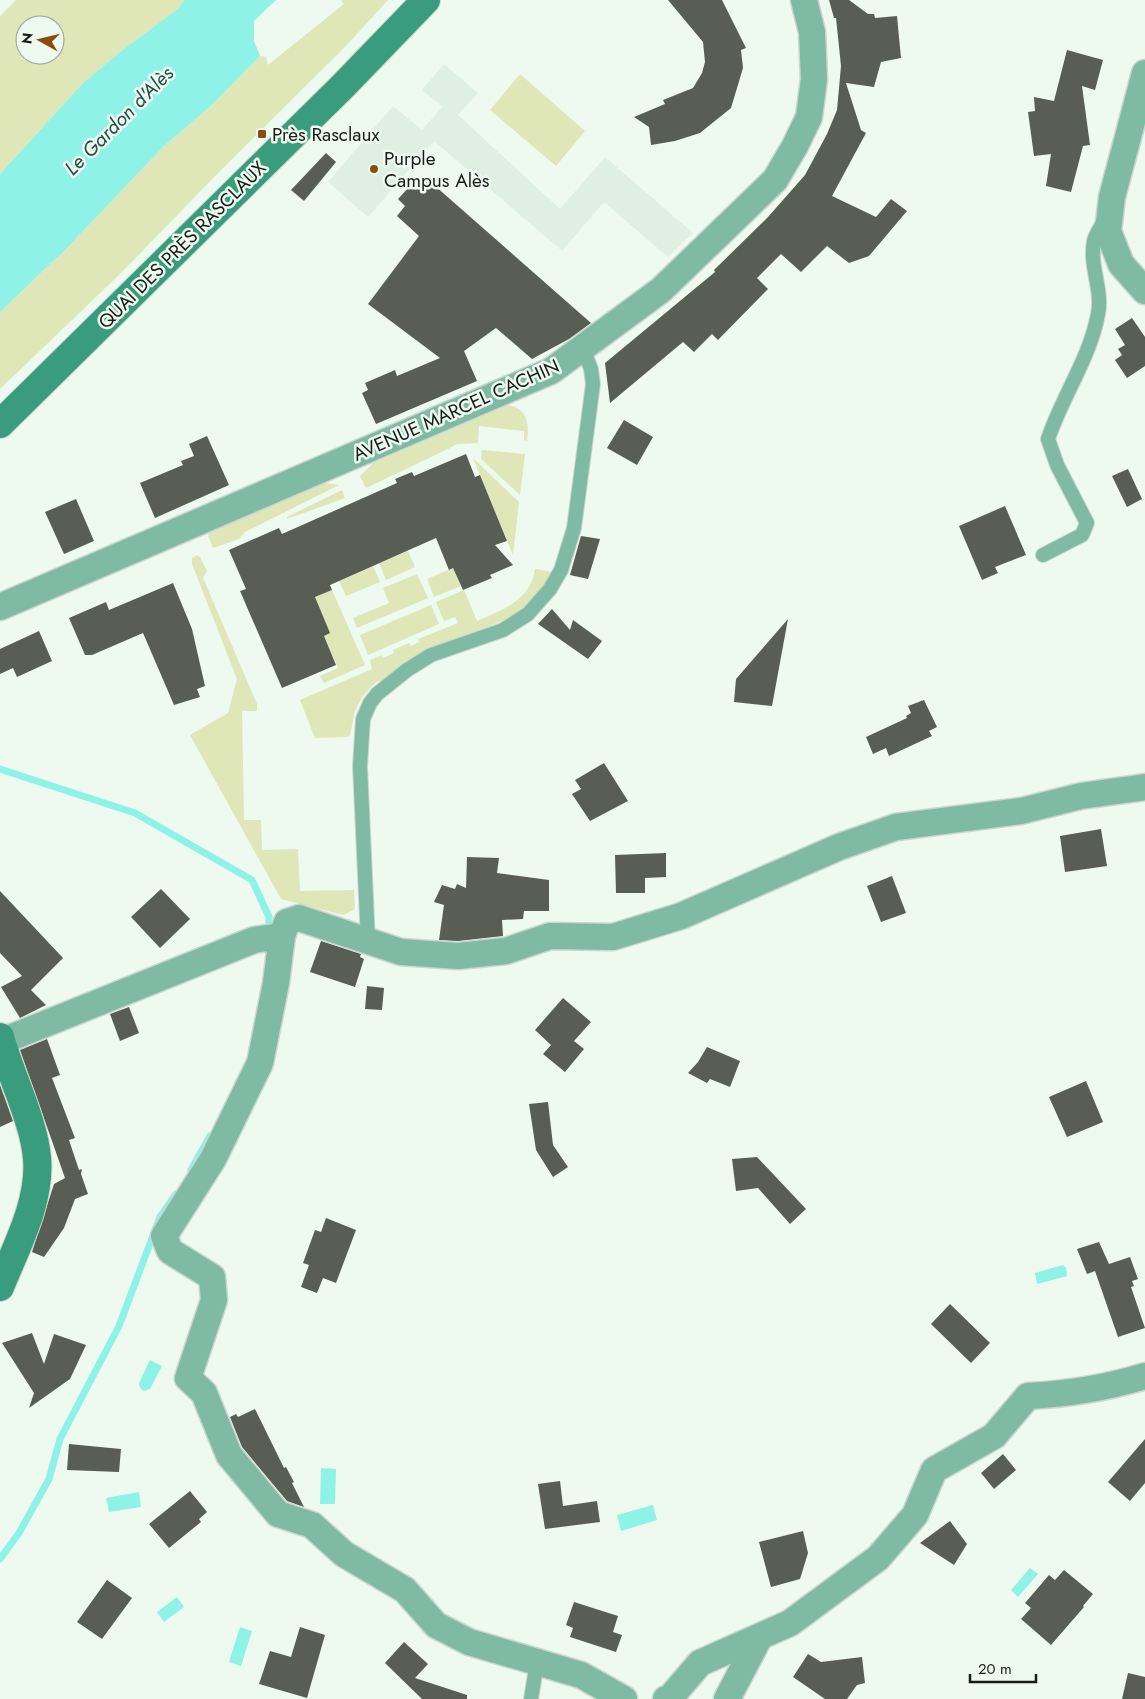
<svg xmlns="http://www.w3.org/2000/svg" width="1145" height="1699" viewBox="0 0 1145 1699" font-family="Jost,sans-serif">
  <style>
    .built { fill: #dff0e2 }
    .green { fill: #dfe6b7; fill-rule: evenodd }
    .water { fill: #8ff2e7 }
    .lines { fill: none; stroke-linecap: round; stroke-linejoin: round }
    .stream { stroke: #8ff2e7; stroke-width: 7 }
    .building { fill: #595e55 }
    .service-casing { stroke: #ccd6ce; stroke-width: 16 }
    .minor-casing { stroke: #ccd6ce; stroke-width: 29 }
    .secondary-casing { stroke: #ccd6ce; stroke-width: 30 }
    .service { stroke: #7fbaa4; stroke-width: 14 }
    .minor { stroke: #7fbaa4; stroke-width: 26 }
    .secondary { stroke: #389c7d; stroke-width: 28 }
    .poi-dot { fill: #894d0b; stroke: #eef9f0; stroke-width: 2 }
    .labels { text-anchor: middle; dominant-baseline: central; stroke-width: 5; stroke-linejoin: round; paint-order: stroke }
    .poi-label { font-size: 19px; fill: #181c19; stroke: #eef9f0; text-anchor: start }
    .street-label { font-size: 19px; fill: #181c19; stroke: #eef9f0 }
    .water-label { font-size: 20px; font-style: italic; fill: #214e49; stroke: #eef9f0 }
  </style>
  <rect width="100%" height="100%" fill="#eef9f0"/>
  <path class="built" d="M444,64L478,93L458,115L560,209L605,157L693,233L668,257L604,202L562,251L434,141L368,217L328,182L393,106L422,130L442,107L422,90Z"/>
  <g class="green">
    <path d="M16,0H184L179,8L120,52L83,83L0,174V16ZM25,25H55V55H25Z"/>
    <path d="M341,0H388L345,47L223,168L120,274L0,389V312L65,250L164,146L212,105L260,56L266,57L268,65L344,4Z"/>
    <path d="M520,74L585,131L556,166L490,110Z"/>
    <path d="M508,405C528,409 529,423 527,441L524,440V431L479,426L478,443L457,444L450,448L366,488L360,476L373,463Z"/>
    <path d="M482,450L525,454L520,495L481,459Z"/>
    <path d="M473,458L519,502L513,555Z"/>
    <path d="M325,483L339,485L245,532L239,539L213,548L208,536L209,533Z"/>
    <path d="M342,490L345,498L287,519V517Z"/>
    <path d="M408,551L415,567L386,580L379,563Z"/>
    <path d="M197,555L200,557L207,571L203,578L257,704V711H242L244,820H261L262,850L298,849L300,891L354,890L355,909L343,915L281,899L190,735L228,713L237,679L192,564V558Z"/>
    <path d="M373,566L380,582L346,596L339,581Z"/>
    <path d="M453,568L461,586L434,597L427,579Z"/>
    <path d="M535,569L553,572L543,593L517,615L431,649L390,679L376,682L362,697L355,711L350,735L347,737L315,738L300,700L372,669L370,660L382,655L383,658L394,653L393,650L409,643L411,646L419,642L418,639L458,623L455,617L444,621L436,602L464,590L477,621C503,610 531,600 535,569Z"/>
    <path d="M417,574L428,598L357,628L353,618L389,603L383,588Z"/>
    <path d="M332,590L365,665L324,683L320,676L338,668L324,636L315,597Z"/>
    <path d="M431,605L439,624L368,655L360,635Z"/>
  </g>
  <g class="water">
    <path d="M184,0H276L254,21V41L260,56L212,105L164,146L65,250L0,312V174L83,83L120,52L179,8Z"/>
    <path d="M1063,1265L1066,1268L1067,1276L1037,1284L1035,1273Z"/>
    <path d="M150,1360L162,1366L150,1389L144,1391L140,1388L139,1383Z"/>
    <path d="M321,1468L336,1469L335,1504H320Z"/>
    <path d="M139,1492L141,1507L109,1512L106,1498Z"/>
    <path d="M653,1505L657,1520L621,1531L617,1515Z"/>
    <path d="M1030,1568L1038,1574L1018,1597L1011,1590Z"/>
    <path d="M177,1597L184,1607L164,1622L157,1612Z"/>
    <path d="M240,1627L252,1631L241,1666L229,1662Z"/>
  </g>
  <g class="lines">
    <g class="stream">
      <path d="M0,769L135,813L252,880L269,917V934"/>
      <path d="M191,1170L210,1136"/>
      <path d="M0,1559L19,1533L49,1479L60,1439L119,1326L160,1217L176,1194"/>
    </g>
  </g>
  <g class="building">
    <path d="M668,0H722L746,48L741,50L743,68L731,108L700,133L675,141L651,145L649,127L634,117L665,104L663,100L693,88L702,73L705,62L703,42Z"/>
    <path d="M829,0H849L868,14H874L875,18L897,16L901,58L881,62L874,87L846,83L861,130L866,133L832,196L876,217L891,199L907,211L869,256L849,263L827,246L801,272L781,254L757,278L768,289L718,340L712,334L694,352L683,342L610,403L605,363L715,272L714,270L768,217L805,175L827,134L837,110L841,66L836,18H834Z"/>
    <path d="M1067,50L1103,60L1095,90L1082,86L1090,145L1083,146L1071,192L1046,186L1051,154L1034,156L1028,112L1035,111L1034,97L1054,101Z"/>
    <path d="M326,153L336,162L304,201L291,190Z"/>
    <path d="M426,178L591,323L569,339L532,359L496,328L464,351L477,381L376,424L362,393L368,390L365,383L395,370L397,376L440,358L368,304L419,236L397,216L405,206L398,199L410,186L416,190Z"/>
    <path d="M1132,318L1145,337V366L1127,378L1115,360L1122,355L1118,349L1125,345L1115,329Z"/>
    <path d="M624,420L653,437L637,465L607,448Z"/>
    <path d="M207,436L229,485L155,518L140,483L183,465L181,461L194,456L189,444Z"/>
    <path d="M466,454L475,477L480,475L507,541L495,545L513,565L490,575L492,578L463,590L453,568L449,570L436,538L330,585L332,590L315,597L330,633L324,636L336,665L282,688L240,591L246,589L229,550L279,528L282,534L397,483L395,479L412,472L414,476Z"/>
    <path d="M1128,469L1142,499L1127,507L1112,476Z"/>
    <path d="M76,499L94,541L64,554L45,512Z"/>
    <path d="M1005,506L1026,555L995,567L998,573L982,580L959,526Z"/>
    <path d="M581,536L600,539L588,579L570,575Z"/>
    <path d="M173,583L192,629L205,686L197,689L200,697L174,705L143,633L92,655H85L69,618L106,602L109,610Z"/>
    <path d="M552,609L570,630L573,620L602,641L588,659L538,624Z"/>
    <path d="M788,619L772,706L734,702L736,679Z"/>
    <path d="M39,631L52,661L17,677L13,668L0,674V649Z"/>
    <path d="M924,700L937,727L929,731L932,736L889,756L886,748L873,754L866,737L907,718L906,716L911,713L908,706Z"/>
    <path d="M604,763L628,801L590,821L572,794L581,789L575,780Z"/>
    <path d="M1101,829L1107,866L1065,872L1060,836Z"/>
    <path d="M666,853V877L645,878V893H616L615,855Z"/>
    <path d="M467,857L499,858L497,873L549,880V911H524L523,919L502,920L503,936L458,941L439,940L444,905L434,902L442,885L455,889L457,884L466,888Z"/>
    <path d="M892,876L906,913L881,922L867,886Z"/>
    <path d="M161,889L190,919L160,948L131,917Z"/>
    <path d="M0,891L63,958L31,990L46,1005L20,1018L1,987L22,976L0,953Z"/>
    <path d="M321,941L361,954L360,957L364,959L355,987L310,972Z"/>
    <path d="M367,986L384,988L382,1010L365,1009Z"/>
    <path d="M563,998L591,1022L574,1041L584,1049L565,1072L543,1054L551,1045L535,1030Z"/>
    <path d="M129,1007L139,1033L120,1041L110,1014Z"/>
    <path d="M47,1039L60,1075L52,1078L75,1138L69,1140L79,1170L82,1169L81,1174L88,1194L75,1199L64,1228L44,1257L32,1252L54,1184L65,1178L20,1050Z"/>
    <path d="M707,1047L740,1061L730,1087L710,1079L707,1083L688,1073L698,1062Z"/>
    <path d="M1086,1081L1103,1122L1067,1137L1049,1097Z"/>
    <path d="M0,1085L13,1121L0,1127Z"/>
    <path d="M548,1102L553,1145L568,1167L553,1177L536,1150L529,1104Z"/>
    <path d="M757,1157L806,1209L790,1224L758,1188L736,1191L732,1159Z"/>
    <path d="M326,1218L356,1230L336,1283L323,1278L317,1293L301,1287L309,1265L303,1263L315,1230L321,1232Z"/>
    <path d="M1099,1242L1109,1264L1130,1257L1138,1279L1132,1281L1134,1286L1131,1287L1145,1328L1118,1337L1095,1271L1087,1274L1077,1249Z"/>
    <path d="M950,1304L990,1343L971,1363L931,1324Z"/>
    <path d="M32,1333L44,1364L54,1334L86,1345L70,1379L29,1408L34,1393L2,1343Z"/>
    <path d="M255,1409L284,1468L286,1467L294,1482L292,1483L304,1507L287,1501L242,1447L230,1417L236,1414L238,1417Z"/>
    <path d="M1145,1439V1483L1130,1501L1108,1482Z"/>
    <path d="M69,1444L121,1449L119,1472L67,1470Z"/>
    <path d="M1003,1454L1016,1470L994,1489L981,1473Z"/>
    <path d="M560,1481L563,1506L597,1501L600,1522L545,1529L538,1484Z"/>
    <path d="M190,1491L207,1512L199,1519L201,1522L169,1548L149,1524Z"/>
    <path d="M950,1521L967,1544L954,1565L920,1543Z"/>
    <path d="M803,1531L808,1553L800,1579L771,1587L759,1542Z"/>
    <path d="M1064,1570L1093,1594L1083,1606L1084,1607L1051,1645L1021,1619L1031,1608L1025,1603L1049,1575L1055,1580Z"/>
    <path d="M107,1580L132,1598L102,1639L77,1622Z"/>
    <path d="M574,1602L618,1616L613,1632L622,1635L616,1652L570,1637L573,1628L566,1625Z"/>
    <path d="M300,1627L325,1635L307,1698L259,1684L270,1651L291,1657Z"/>
    <path d="M404,1642L428,1664L415,1678L467,1695V1699H422L385,1663Z"/>
    <path d="M808,1654L821,1662L862,1657L865,1683L857,1685L847,1699H825L793,1677Z"/>
    <path d="M1128,1673L1145,1677V1699H1122Z"/>
  </g>
  <g class="lines">
    <g class="service-casing">
      <g id="service">
        <path d="M1043,555L1082,535L1087,523L1057,465L1048,439C1062,397 1090,358 1098,314C1103,290 1089,266 1094,241C1095,235 1101,227 1104,221"/>
        <path d="M368,941L360,766L363,719L370,703L377,694L407,670L431,655L503,630L528,614L550,589L561,570L574,528L593,384L591,369L583,349"/>
        <path d="M531,1699L537,1662"/>
      </g>
    </g>
    <g class="minor-casing">
      <g id="minor">
        <path d="M1145,73L1112,197L1108,231L1121,264L1145,291"/>
        <path d="M0,607L551,371L661,290L775,180L795,146L809,117L814,79L812,32L804,0"/>
        <path d="M0,1042L254,940L282,936"/>
        <path d="M624,1699L581,1675L469,1642L436,1625L405,1590L344,1554L312,1525L278,1514L229,1455L204,1393L188,1378L214,1300L212,1277L170,1251L164,1236L213,1159L260,1063L276,983L282,936L287,922L299,918L401,952L458,956L506,951L550,936L613,937L681,916L839,847L896,827L1021,811L1081,796L1145,787"/>
        <path d="M666,1699L670,1698L700,1663L790,1623L878,1558L915,1515L934,1470L994,1436L1028,1396C1068,1394 1106,1388 1145,1376"/>
        <path d="M727,1699L759,1638"/>
      </g>
    </g>
    <g class="secondary-casing">
      <g id="secondary">
        <path d="M0,424L343,86L426,0"/>
        <path d="M0,1037C10,1074 34,1121 37,1158C41,1202 16,1247 0,1287"/>
      </g>
    </g>
    <use href="#service" class="service"/>
    <use href="#minor" class="minor"/>
    <use href="#secondary" class="secondary"/>
  </g>
  <g class="poi-dot">
    <rect x="257" y="129" width="10" height="10" rx="2.5"/>
    <circle cx="374" cy="169" r="5"/>
  </g>
  <g class="labels">
    <g class="poi-label">
      <text x="272" y="134">Près Rasclaux</text>
      <text x="384" y="158">Purple<tspan x="384" dy="22">Campus Alès</tspan></text>
    </g>
    <g class="street-label">
      <text transform="translate(182 245) rotate(-45)">QUAI DES PRÈS RASCLAUX</text>
      <text transform="translate(456 410) rotate(-24)">AVENUE MARCEL CACHIN</text>
    </g>
    <g class="water-label">
      <text transform="translate(119 121) rotate(-45)">Le Gardon d'Alès</text>
    </g>
  </g>
  <g transform="translate(40 40) rotate(278)"><circle r="24" fill="#eef9f0" stroke="#98a19a"/>
  <path d="M0-4L9 19L0 12L-9 19Z" fill="#894d0b"/>
  <text y="-8" font-size="14" font-weight="bold" text-anchor="middle" fill="#181c19">N</text>
  </g>
  <path d="M970 1674v8h66v-8" fill="none" stroke="#181c19" stroke-width="2.5"/>
  <text x="978" y="1674" font-size="15" fill="#181c19" stroke="#eef9f0" stroke-width="4" paint-order="stroke">20 m</text>
</svg>
